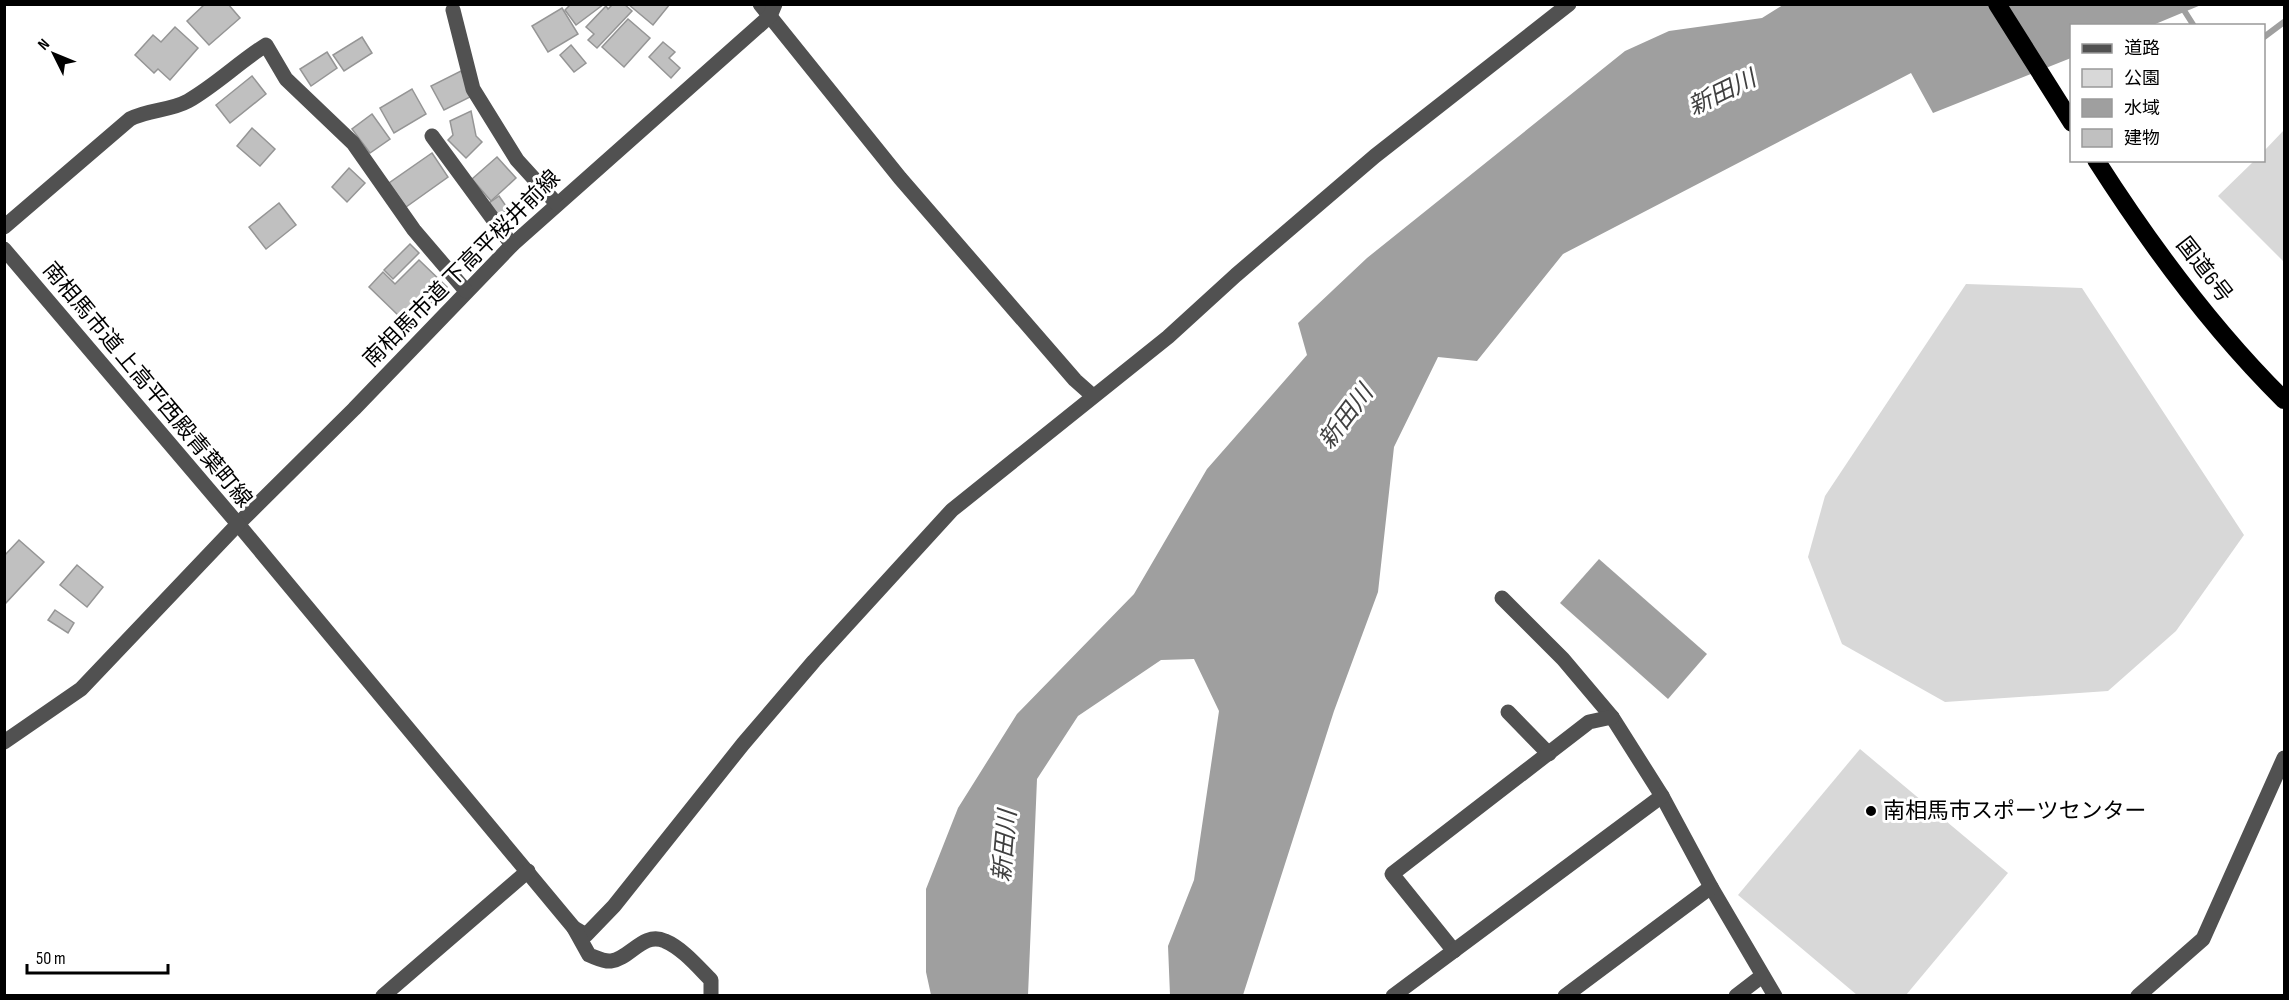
<svg xmlns="http://www.w3.org/2000/svg" width="2289" height="1000" viewBox="0 0 2289 1000" font-family="'Sofia Sans Condensed','Noto Sans JP',sans-serif">
  <style>
    .green { fill: #d8d8d8 }
    .water { fill: #9f9f9f }
    .lines { fill: none; stroke-linecap: round; stroke-linejoin: round }
    .stream { stroke: #9f9f9f; stroke-width: 6 }
    .building { fill: #c0c0c0; stroke: #959595; stroke-width: 1.5 }
    .minor { stroke: #515151; stroke-width: 15 }
    .highway { stroke: #000; stroke-width: 18 }
    .poi-dot { fill: #000; stroke: #fff; stroke-width: 2 }
    .labels { text-anchor: middle; dominant-baseline: central; stroke-width: 6; stroke-linejoin: round; paint-order: stroke }
    .street-label { font-size: 22px; fill: #000; stroke: #fff }
    .poi-label { font-size: 22px; fill: #000; stroke: #fff; text-anchor: start }
    .water-label { font-size: 24px; font-style: italic; fill: #404040; stroke: #fff }
  </style>
  <rect width="100%" height="100%" fill="#fff"/>
  <g class="green">
    <path d="M2284,130V262L2218,196L2254,161L2264,160V151Z"/>
    <path d="M1966,284L2082,288L2244,535L2176,631L2108,691L1945,702L1842,644L1808,557L1825,496Z"/>
    <path d="M1860,749L2008,873L1906,995H1857L1738,895Z"/>
  </g>
  <g class="water">
    <path d="M1783,5H2201L2153,25L2072,26L2071,58L1933,113L1911,73L1563,254L1477,361L1438,357L1394,447L1378,592L1334,711L1243,995H1170L1168,946L1194,880L1219,711L1194,659L1161,660L1078,716L1037,779L1028,995H931L926,972V889L958,808L1017,714L1134,594L1207,469L1307,355L1298,323L1367,258L1625,51L1669,31L1762,18Z"/>
    <path d="M1599,559L1707,654L1668,699L1560,603Z"/>
  </g>
  <g class="lines">
    <g class="stream">
      <path d="M2180,4L2194,26"/>
      <path d="M2264,37L2284,22"/>
    </g>
  </g>
  <g class="building">
    <path d="M205,4H228L240,18L209,45L187,21Z"/>
    <path d="M571,4H604L576,25L565,10Z"/>
    <path d="M613,4H624L632,11L597,48L588,40L594,34L586,27L606,6L608,9Z"/>
    <path d="M628,4H670L653,25Z"/>
    <path d="M562,8L578,34L548,52L532,26Z"/>
    <path d="M628,19L650,38L624,67L602,47Z"/>
    <path d="M175,27L198,48L170,80L158,69L154,73L135,55L153,35L161,42Z"/>
    <path d="M362,37L372,53L344,71L333,55Z"/>
    <path d="M663,42L675,52L669,58L680,68L671,78L649,57Z"/>
    <path d="M571,45L586,63L574,72L560,55Z"/>
    <path d="M327,52L337,68L311,86L300,69Z"/>
    <path d="M461,71L474,95L444,110L431,86Z"/>
    <path d="M252,76L266,94L230,123L216,105Z"/>
    <path d="M412,89L426,114L394,133L380,108Z"/>
    <path d="M471,111L476,136L482,142L466,158L448,140L453,135L450,121Z"/>
    <path d="M372,114L390,139L370,153L352,129Z"/>
    <path d="M252,128L275,149L260,166L237,146Z"/>
    <path d="M432,153L448,177L406,207L389,183Z"/>
    <path d="M497,157L516,178L491,201L472,179Z"/>
    <path d="M349,168L365,183L347,202L332,187Z"/>
    <path d="M499,196L508,209L498,216L489,203Z"/>
    <path d="M279,203L296,225L266,249L249,227Z"/>
    <path d="M410,244L419,253L393,279L384,270Z"/>
    <path d="M419,260L447,287L429,305L421,297L400,317L369,287L383,272L395,284Z"/>
    <path d="M19,540L44,562L4,605V556Z"/>
    <path d="M77,565L103,587L87,607L60,585Z"/>
    <path d="M55,610L74,623L68,633L48,620Z"/>
  </g>
  <g class="lines">
    <g class="minor">
      <path d="M760,4L900,178L1075,380L1093,396"/>
      <path d="M775,4L770,16L512,245L354,409L238,524L574,928L586,935L614,906L743,744L814,661L952,510L1168,337L1236,275L1375,156L1569,4"/>
      <path d="M453,10L473,89L517,160L557,204"/>
      <path d="M432,136L512,245"/>
      <path d="M4,227L130,119C149,109 170,111 188,101C216,85 239,62 266,45L286,79L353,143L414,230L466,291"/>
      <path d="M4,249L238,524L81,689L4,742"/>
      <path d="M1502,598L1563,659L1612,717L1662,796L1711,887L1775,996"/>
      <path d="M1508,712L1549,754"/>
      <path d="M574,928L589,955C595,957 604,962 611,961C630,959 643,931 665,941C682,948 698,967 711,980V996"/>
      <path d="M1454,951L1392,874L1589,722L1612,717"/>
      <path d="M383,996L528,871"/>
      <path d="M1393,996L1662,796"/>
      <path d="M1565,996L1711,887"/>
      <path d="M1736,996L1762,976"/>
      <path d="M2138,996L2203,939L2284,758"/>
    </g>
    <g class="highway">
      <path d="M1997,4L2072,123"/>
      <path d="M2096,160C2151,246 2212,329 2284,400"/>
    </g>
  </g>
  <circle class="poi-dot" cx="1871" cy="811" r="6"/>
  <g class="labels">
    <g class="street-label">
      <text transform="translate(462 269) rotate(-45)">南相馬市道 下高平桜井前線</text>
      <text transform="translate(2204 270) rotate(52)">国道6号</text>
      <text transform="translate(147 385) rotate(50)">南相馬市道 上高平西殿青葉町線</text>
    </g>
    <g class="poi-label">
      <text x="1883" y="811">南相馬市スポーツセンター</text>
    </g>
    <g class="water-label">
      <text transform="translate(1722 93) rotate(-26)">新田川</text>
      <text transform="translate(1346 417) rotate(-53)">新田川</text>
      <text transform="translate(1005 846) rotate(-85)">新田川</text>
    </g>
  </g>
  <rect width="2289" height="1000" fill="none" stroke="#000000" stroke-width="12"/>
  <rect x="2070" y="24" width="195" height="138" fill="#ffffff" stroke="#999999" stroke-width="1.5"/>
  <rect x="2082" y="44" width="30" height="9" fill="#515151" stroke="#999999" stroke-width="1.5"/>
  <text x="2124" y="54" font-size="18" fill="#000000">道路</text>
  <rect x="2082" y="69" width="30" height="18" fill="#d8d8d8" stroke="#999999" stroke-width="1.5"/>
  <text x="2124" y="84" font-size="18" fill="#000000">公園</text>
  <rect x="2082" y="99" width="30" height="18" fill="#9f9f9f" stroke="#999999" stroke-width="1.5"/>
  <text x="2124" y="114" font-size="18" fill="#000000">水域</text>
  <rect x="2082" y="129" width="30" height="18" fill="#c0c0c0" stroke="#999999" stroke-width="1.5"/>
  <text x="2124" y="144" font-size="18" fill="#000000">建物</text>
  <g transform="translate(54 54) rotate(313)" stroke="#ffffff" stroke-width="4.5" paint-order="stroke">
  <path d="M0-4.5L10 22L0 15L-10 22Z" fill="#000000"/>
  <text y="-9" font-size="16" font-weight="bold" text-anchor="middle" fill="#000000">N</text>
  </g>
  <path d="M27 964v9h141v-9" fill="none" stroke="#000000" stroke-width="3"/>
  <text x="36" y="964" font-size="18" fill="#000000" stroke="#ffffff" stroke-width="4.5" paint-order="stroke">50 m</text>
</svg>
